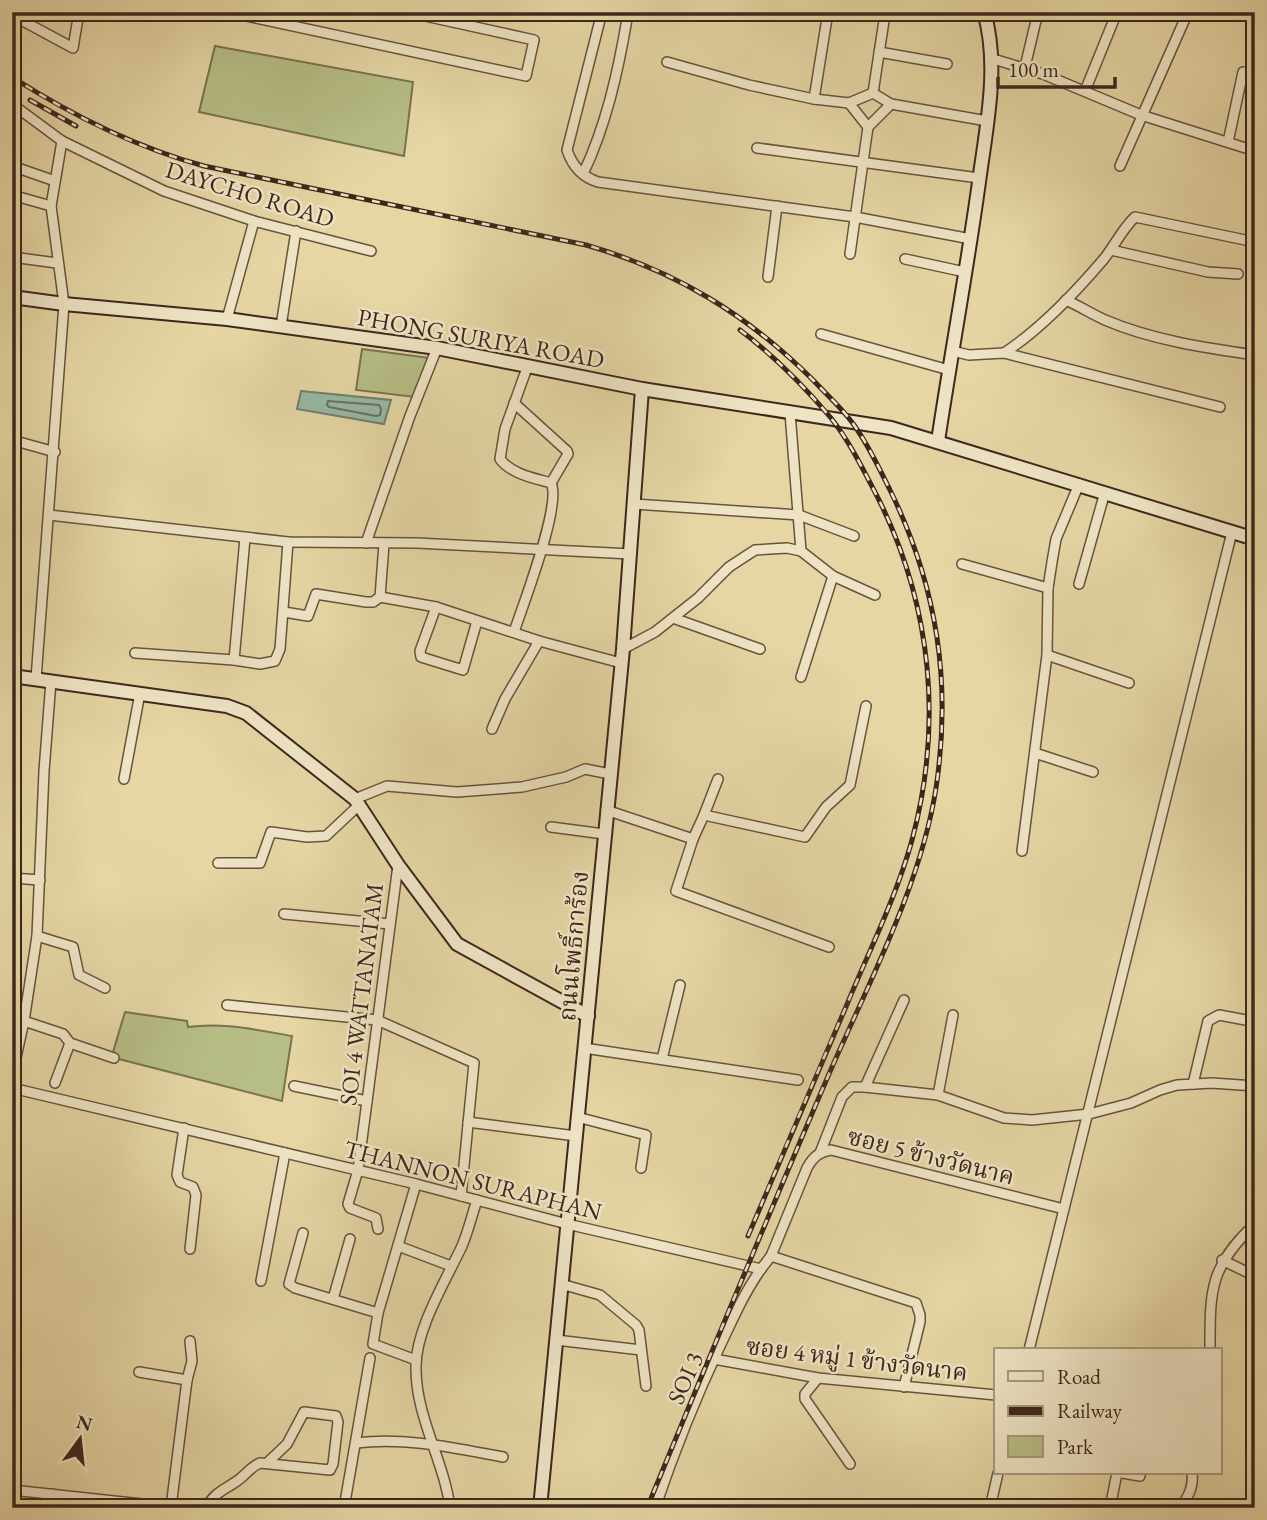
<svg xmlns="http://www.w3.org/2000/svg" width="1267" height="1520" viewBox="0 0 1267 1520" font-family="'EB Garamond','Noto Serif Thai',serif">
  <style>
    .green { fill: #b6bd85; stroke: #7a7251; stroke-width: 2 }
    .water { fill: #96b9a5; stroke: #727f6f; stroke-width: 2 }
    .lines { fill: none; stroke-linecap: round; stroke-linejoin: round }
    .shore { stroke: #6a7061; stroke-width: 2 }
    .street-casing { stroke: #67533f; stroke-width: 12 }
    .secondary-casing { stroke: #3d271d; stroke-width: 16 }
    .street { stroke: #eee4c4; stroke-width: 9 }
    .secondary { stroke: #eee4c4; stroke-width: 12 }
    .rail-casing { stroke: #3d271d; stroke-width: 5 }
    .rail { stroke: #eee4c4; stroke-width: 2.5; stroke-dasharray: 8; stroke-linecap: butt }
    .labels { text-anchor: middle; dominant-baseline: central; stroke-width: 5; stroke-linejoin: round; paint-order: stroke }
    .street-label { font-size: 24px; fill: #3d271d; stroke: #eee4c4 }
  </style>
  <rect width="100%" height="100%" fill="#e5d6a4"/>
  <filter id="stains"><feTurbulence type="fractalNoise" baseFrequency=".00286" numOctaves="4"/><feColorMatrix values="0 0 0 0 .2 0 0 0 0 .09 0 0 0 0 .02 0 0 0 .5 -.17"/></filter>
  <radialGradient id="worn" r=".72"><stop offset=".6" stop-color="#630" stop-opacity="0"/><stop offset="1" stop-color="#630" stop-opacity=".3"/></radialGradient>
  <g class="green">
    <path d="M215,46L413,82L404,156L199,112Z"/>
    <path d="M362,349L430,358L415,397L356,390Z"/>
    <path d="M125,1012L187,1021L188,1027C223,1022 257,1030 292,1036L282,1101L119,1059L113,1052Z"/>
  </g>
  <path class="water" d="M301,391L391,400L384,424L297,409Z"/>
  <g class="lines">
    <path class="shore" d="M328,401L379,405L381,409L380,415L376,416L329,407L327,405Z"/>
    <g class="street-casing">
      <g id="street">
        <path d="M228,12L526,76L534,40L407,12"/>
        <path d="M602,12L567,150C572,165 582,177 598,182L855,217L971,239"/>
        <path d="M12,15L73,48L79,12"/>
        <path d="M879,52L947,64"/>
        <path d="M990,58L1043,74L1141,115L1255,151"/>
        <path d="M667,62L749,85L814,99L849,103L873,93L891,104L987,121"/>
        <path d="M1025,67L1038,12"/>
        <path d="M1085,91L1117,12"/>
        <path d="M873,93L885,14"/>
        <path d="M814,99L828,12"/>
        <path d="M849,103L868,127L891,104"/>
        <path d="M12,104L62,141L164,191L254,221L371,251"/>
        <path d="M1228,142L1243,72"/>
        <path d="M757,148L979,178"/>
        <path d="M12,166L55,181"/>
        <path d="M1120,166L1188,12"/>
        <path d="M583,174C606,126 618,72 627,19L623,12"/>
        <path d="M12,195L51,206"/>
        <path d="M1111,250L1208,272L1238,274"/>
        <path d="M850,254L868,127"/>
        <path d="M12,257L57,263"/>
        <path d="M905,259L965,272"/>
        <path d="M768,277L777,206"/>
        <path d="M1066,300C1079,306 1092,314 1105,320C1152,340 1205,348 1255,355"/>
        <path d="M227,319L254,221"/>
        <path d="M281,326L296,231"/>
        <path d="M821,334L949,370"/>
        <path d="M952,351L969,355L1004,353L1220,407"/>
        <path d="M1004,353C1041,329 1074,294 1103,260C1114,247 1122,229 1135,217L1255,242"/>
        <path d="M514,403L567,451L568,454L551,483"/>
        <path d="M790,413L801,551"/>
        <path d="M12,440L55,452"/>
        <path d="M634,504L799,515L854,536"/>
        <path d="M49,515L288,542L417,543L631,554"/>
        <path d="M366,543L410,416L437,348"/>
        <path d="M384,544L380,597L436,607L539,641L621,663"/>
        <path d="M962,564L1048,588"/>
        <path d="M1079,584L1105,492"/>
        <path d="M436,607L420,651L421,657L463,670L477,621"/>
        <path d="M284,612L308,616L316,594L366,602H373L380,597"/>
        <path d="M673,618L760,649"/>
        <path d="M514,632C523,605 562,504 551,483C534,478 511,474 500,459L505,429L528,365"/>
        <path d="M623,649L655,632L698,598L729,567L755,550L787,548L801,551L833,576L875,595"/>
        <path d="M135,653L234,660L260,664L275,661L280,649L288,542"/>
        <path d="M1047,655L1129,683"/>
        <path d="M234,660L245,538"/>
        <path d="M801,677L833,576"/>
        <path d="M36,679L64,304L51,206L62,141"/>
        <path d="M492,729L505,699L539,641"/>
        <path d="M1035,753L1093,772"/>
        <path d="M124,779L140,693"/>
        <path d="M355,799L387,786L457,792L522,787L566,777L585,769L610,774"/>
        <path d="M606,810L693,839L676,891L829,947"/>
        <path d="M704,815L718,779"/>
        <path d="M551,827L604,834"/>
        <path d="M693,839L704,815L805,837L826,807L850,785L866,706"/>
        <path d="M1022,851L1047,655L1048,588L1052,562L1056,539L1079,484"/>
        <path d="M218,863H260L271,832L307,837L326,836L359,805"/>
        <path d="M12,878L40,880"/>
        <path d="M284,914L390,924"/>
        <path d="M37,936L73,947L79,975L105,988"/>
        <path d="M904,1000L865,1087L938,1095L1004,1118L1032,1120L1089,1114L1131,1103L1160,1090L1177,1085L1212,1083L1255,1086"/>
        <path d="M227,1005L377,1020L474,1063L461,1196"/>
        <path d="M12,1017L63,1034L70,1043L55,1083"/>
        <path d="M70,1043L114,1058"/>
        <path d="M584,1048L798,1080"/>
        <path d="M662,1059L680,985"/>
        <path d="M12,1076L24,1021L37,936L44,771L51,681"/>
        <path d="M1193,1084L1208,1021L1219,1015L1251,1021"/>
        <path d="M294,1086L367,1101"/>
        <path d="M12,1088L416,1184L567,1224L761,1269L771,1256L916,1303L920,1315V1322L904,1387"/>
        <path d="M938,1095L953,1015"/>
        <path d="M577,1117L646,1135L641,1168"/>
        <path d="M468,1122L576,1136"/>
        <path d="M184,1128L177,1175L180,1182L193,1187L196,1195L190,1249"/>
        <path d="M820,1153L842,1097L852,1087H865"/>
        <path d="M416,1184L378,1313L373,1344L416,1360"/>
        <path d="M378,1229L376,1218L350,1208L348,1204L358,1170L398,865"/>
        <path d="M303,1233L289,1284L295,1288L378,1313"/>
        <path d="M398,1246L451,1266"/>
        <path d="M771,1256L807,1168C813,1157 819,1152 831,1150L1064,1209"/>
        <path d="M1222,1260L1255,1276"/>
        <path d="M261,1281L285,1153"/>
        <path d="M561,1284L600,1295L636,1325L639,1330L646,1386"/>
        <path d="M333,1299L350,1239"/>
        <path d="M556,1340L641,1350"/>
        <path d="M1029,1350L1232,532"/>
        <path d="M1210,1350C1210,1291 1209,1267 1255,1224"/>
        <path d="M714,1359L818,1378L996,1395"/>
        <path d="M139,1372L187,1380L171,1507"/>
        <path d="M818,1378L805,1394V1399L850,1464"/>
        <path d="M187,1380L192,1361L190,1341"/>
        <path d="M356,1443C406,1437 454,1448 503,1457"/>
        <path d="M1122,1473L1140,1476"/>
        <path d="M12,1490L179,1508"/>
        <path d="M50,1508L52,1494"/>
        <path d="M206,1508C214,1493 224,1490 237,1481C246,1475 250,1467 260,1463L330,1470L333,1464L338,1422L336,1416L304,1412L287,1444L267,1463"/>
        <path d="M344,1508L370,1358"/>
        <path d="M450,1508C444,1460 415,1416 416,1366C416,1329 446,1280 462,1246C468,1232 472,1215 477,1200"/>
        <path d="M655,1508C674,1452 695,1399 720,1346C733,1319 744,1293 761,1269"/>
        <path d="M682,1508L691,1505"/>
        <path d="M990,1508L998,1473"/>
        <path d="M1110,1508L1117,1473"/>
        <path d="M1181,1508C1188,1496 1194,1487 1192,1473"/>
      </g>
    </g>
    <g class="secondary-casing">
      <g id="secondary">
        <path d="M12,297L64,304L227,319L437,348L642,389L891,428L1255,539"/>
        <path d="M938,441C951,355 967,269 979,182C986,128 1000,66 984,12"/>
        <path d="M12,676L227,706L246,713L355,799L398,865L457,944L588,1016"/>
        <path d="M540,1508L623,649L642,389"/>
      </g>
    </g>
    <use href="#street" class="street"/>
    <use href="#secondary" class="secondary"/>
    <g class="rail-casing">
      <g id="rail">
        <path d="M12,77C73,116 135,147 204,166L586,245C676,271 748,315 814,381C827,395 843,409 854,425C869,446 879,468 890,490C937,586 952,682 936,788C921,885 868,984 829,1074C767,1218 707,1363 647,1508"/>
        <path d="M30,100L76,126"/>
        <path d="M740,330C773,355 804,386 831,418C850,442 865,473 879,500C932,607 943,725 912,840C897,895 870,949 848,1002C814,1080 781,1158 748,1236"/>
      </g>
    </g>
    <use href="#rail" class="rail"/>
  </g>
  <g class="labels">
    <g class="street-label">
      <text transform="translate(250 194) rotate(17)">DAYCHO ROAD</text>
      <text transform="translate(481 338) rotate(10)">PHONG SURIYA ROAD</text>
      <text transform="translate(573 946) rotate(-85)">ถนนโพธิ์การ้อง</text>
      <text transform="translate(361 994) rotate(-83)">SOI 4 WATTANATAM</text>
      <text transform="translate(931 1156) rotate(14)">ซอย 5 ข้างวัดนาค</text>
      <text transform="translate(473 1180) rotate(14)">THANNON SURAPHAN</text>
      <text transform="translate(857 1359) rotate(7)">ซอย 4 หมู่ 1 ข้างวัดนาค</text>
      <text transform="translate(685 1378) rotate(-66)">SOI 3</text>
    </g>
  </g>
  <rect width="1267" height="1520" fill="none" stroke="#e5d6a4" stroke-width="42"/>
  <rect x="14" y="14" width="1239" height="1492" fill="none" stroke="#3d271d" stroke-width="3.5"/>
  <rect x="21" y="21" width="1225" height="1478" fill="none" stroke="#3d271d" stroke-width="2"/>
  <rect x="994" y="1348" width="228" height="126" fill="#eee4c4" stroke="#a79881" stroke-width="2"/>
  <rect x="1008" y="1371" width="35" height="10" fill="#eee4c4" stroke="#a79881" stroke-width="2"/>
  <text x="1057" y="1384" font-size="21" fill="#3d271d">Road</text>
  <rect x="1008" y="1406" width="35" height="10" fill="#3d271d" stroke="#a79881" stroke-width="2"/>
  <text x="1057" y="1418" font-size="21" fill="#3d271d">Railway</text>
  <rect x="1008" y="1436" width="35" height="21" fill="#b6bd85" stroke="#a79881" stroke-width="2"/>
  <text x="1057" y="1454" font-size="21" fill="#3d271d">Park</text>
  <g transform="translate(80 1439) rotate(15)" stroke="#eee4c4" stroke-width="5" paint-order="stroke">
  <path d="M0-5L12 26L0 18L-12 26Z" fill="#3d271d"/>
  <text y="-10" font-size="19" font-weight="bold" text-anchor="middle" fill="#3d271d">N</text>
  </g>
  <path d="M998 77v10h117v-10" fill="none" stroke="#3d271d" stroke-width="3.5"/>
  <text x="1008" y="77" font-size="21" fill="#3d271d" stroke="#eee4c4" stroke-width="5" paint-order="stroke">100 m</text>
  <rect width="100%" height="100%" filter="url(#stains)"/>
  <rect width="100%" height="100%" fill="url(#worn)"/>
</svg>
